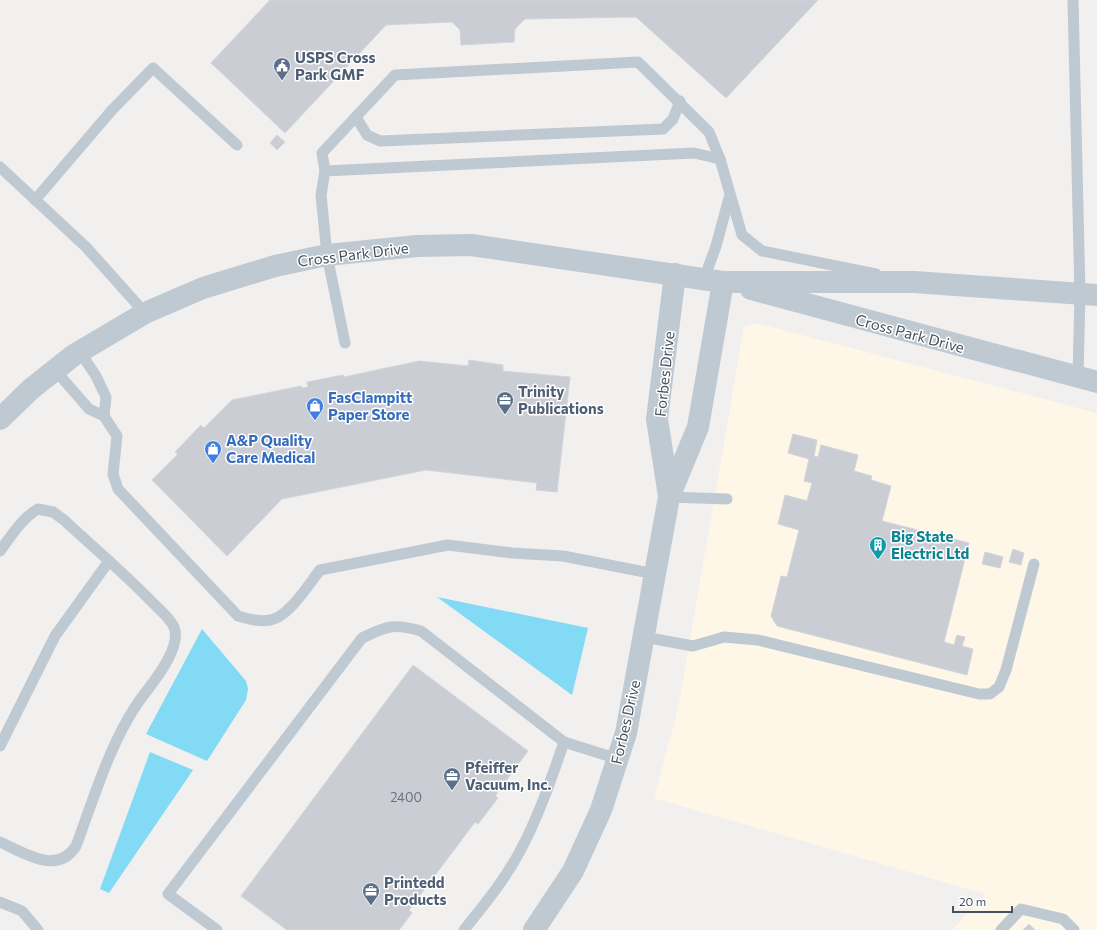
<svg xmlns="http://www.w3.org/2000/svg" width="1097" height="930" viewBox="0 0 1097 930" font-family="Commissioner,sans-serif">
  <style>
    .commercial { fill: #fef7e7 }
    .water { fill: #82daf4 }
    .building { fill: #caced4; stroke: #d2d5db }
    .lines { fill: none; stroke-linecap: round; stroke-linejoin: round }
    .service { stroke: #bec9d2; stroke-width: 11 }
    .minor { stroke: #bec9d2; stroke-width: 22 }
    .tertiary { stroke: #bec9d2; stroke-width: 22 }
    .labels { text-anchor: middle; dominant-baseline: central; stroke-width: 3; stroke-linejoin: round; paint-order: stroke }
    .number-label { font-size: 13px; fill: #66717c }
    .service-label { font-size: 15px; font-weight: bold; fill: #4e5e75; stroke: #fff; text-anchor: start }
    .street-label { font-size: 15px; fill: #45525e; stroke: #fff }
    .shop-label { font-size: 15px; font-weight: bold; fill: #366cbe; stroke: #fff; text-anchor: start }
    .culture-label { font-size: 15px; font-weight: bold; fill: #0d838f; stroke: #fff; text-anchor: start }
  </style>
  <rect width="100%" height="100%" fill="#f2efef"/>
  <path class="commercial" d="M756,323L1097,413V930H952L985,894L654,798L678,709L744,327Z"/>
  <g class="water">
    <path d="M437,597L588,628L572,695Z"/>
    <path d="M202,629L246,681L248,689L246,700L207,761L146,734Z"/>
    <path d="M150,752L193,770L109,893L100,889Z"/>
  </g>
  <g class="building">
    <path d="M270,0H818L726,98L636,17L525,19L515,29L514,42L461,45L460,30L452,22L386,25L285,133L211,63Z"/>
    <path d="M277,135L285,142L277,150L270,143Z"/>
    <path d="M469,360L503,365V371L570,377L557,492L536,490L537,483L426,470L282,499L227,556L152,480L178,454L175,452L201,425L204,428L232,400L301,386L302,388L308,387L307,382L343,375L344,377L419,361L468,366Z"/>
    <path d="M793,434L817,440L814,456L818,457L821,445L858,455L854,471L872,476L871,480L891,486L882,521L969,543L944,642L954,645L957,635L965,637L962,646L973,649L967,675L777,626L771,616L781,576L787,577L799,530L778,524L785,495L807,501L812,483L804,481L809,459L788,453Z"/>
    <path d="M1013,549L1024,553L1021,565L1009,562Z"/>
    <path d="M985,552L1003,557L1000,568L982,564Z"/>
    <path d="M413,665L528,751L495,796L498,798L478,824L475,822L409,910L412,913L399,930H287L241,896Z"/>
    <path d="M1029,924L1035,930H1023Z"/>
  </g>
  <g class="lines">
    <g class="service">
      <path d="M1073,0L1080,294L1078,377"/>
      <path d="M356,117L367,135L380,141L663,129L673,119L680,101"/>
      <path d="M0,167L86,247L145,313"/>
      <path d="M325,171L322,153L395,75L638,62L709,132L720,159"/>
      <path d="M35,200L112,110L153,68L237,145"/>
      <path d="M704,279L716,246L729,198"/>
      <path d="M345,343L327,255L321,195L325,171L694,153L720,159L742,235L762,251L876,274"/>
      <path d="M80,352L96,376L106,397L104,416"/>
      <path d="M55,370L89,409L104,416L117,436L113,474L118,489L238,616C249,619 259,622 270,620C288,618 309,584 320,570L448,545L512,553L563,556L655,574"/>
      <path d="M669,497L727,499"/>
      <path d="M0,551C11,536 22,518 38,509L53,512L64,520C93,547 124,573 152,602C159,609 170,618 174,627C183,649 149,687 137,704C109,746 94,798 76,846C57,876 25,853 0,842"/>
      <path d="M644,637L693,646L724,637L758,640L979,694H990L999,687L1006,670L1034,564"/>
      <path d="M0,746L55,636L109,561"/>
      <path d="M0,902L22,911L38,930"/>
      <path d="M217,930L168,894L362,638C387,626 393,623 421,631L564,742L618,759"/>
      <path d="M464,930C483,906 504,881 519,853C538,818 551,780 564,742"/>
      <path d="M1001,930L1021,909L1063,919L1074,930"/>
    </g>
    <g class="minor">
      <path d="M669,496L657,419L675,274"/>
      <path d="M534,930L573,871L601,810L626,733L669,497L698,427L723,282"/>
    </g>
    <g class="tertiary">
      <path d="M751,289L1097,382"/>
      <path d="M0,419L31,389L74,355L145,313L203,288L275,266L327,255L417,246L471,245L723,282H914L1097,295"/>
    </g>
  </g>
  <defs>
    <g id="civic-pin" transform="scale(0.9)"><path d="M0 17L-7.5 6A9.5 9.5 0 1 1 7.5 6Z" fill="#5c6f8a" stroke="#fff"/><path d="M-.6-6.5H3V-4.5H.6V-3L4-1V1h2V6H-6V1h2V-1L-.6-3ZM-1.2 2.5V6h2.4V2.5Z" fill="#fff"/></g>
    <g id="office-pin" transform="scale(0.9)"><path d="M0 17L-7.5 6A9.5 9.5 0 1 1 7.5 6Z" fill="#5c6f8a" stroke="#fff"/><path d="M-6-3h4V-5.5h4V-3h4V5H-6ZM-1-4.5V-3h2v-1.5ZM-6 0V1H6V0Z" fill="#fff"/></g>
    <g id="shop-pin" transform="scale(0.9)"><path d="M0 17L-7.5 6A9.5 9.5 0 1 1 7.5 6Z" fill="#3f7fe0" stroke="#fff"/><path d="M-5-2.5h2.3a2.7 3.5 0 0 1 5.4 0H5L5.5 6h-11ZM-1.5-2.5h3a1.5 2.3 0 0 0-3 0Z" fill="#fff"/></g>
    <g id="building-pin" transform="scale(0.9)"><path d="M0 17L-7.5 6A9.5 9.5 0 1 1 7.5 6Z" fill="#0f9aa8" stroke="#fff"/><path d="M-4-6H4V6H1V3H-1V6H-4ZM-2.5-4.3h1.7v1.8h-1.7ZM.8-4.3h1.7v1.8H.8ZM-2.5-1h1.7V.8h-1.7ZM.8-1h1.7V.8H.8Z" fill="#fff"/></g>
  </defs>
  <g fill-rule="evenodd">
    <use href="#civic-pin" x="282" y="66"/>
    <use href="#office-pin" x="505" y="400"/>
    <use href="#shop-pin" x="315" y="406"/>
    <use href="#shop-pin" x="213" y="449"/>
    <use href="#building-pin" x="878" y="545"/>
    <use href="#office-pin" x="452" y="776"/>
    <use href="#office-pin" x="371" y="891"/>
  </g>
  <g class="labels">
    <g class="number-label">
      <text x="406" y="797">2400</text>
    </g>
    <g class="service-label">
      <text x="295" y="57">USPS Cross<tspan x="295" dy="17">Park GMF</tspan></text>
      <text x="518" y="391">Trinity<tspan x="518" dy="17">Publications</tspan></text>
      <text x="465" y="767">Pfeiffer<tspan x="465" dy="17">Vacuum, Inc.</tspan></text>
      <text x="384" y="882">Printedd<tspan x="384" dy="17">Products</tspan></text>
    </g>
    <g class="street-label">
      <text transform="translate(353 254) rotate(-7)">Cross Park Drive</text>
      <text transform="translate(910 333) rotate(15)">Cross Park Drive</text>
      <text transform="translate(664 374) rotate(-84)">Forbes Drive</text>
      <text transform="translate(625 722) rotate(-77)">Forbes Drive</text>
    </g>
    <g class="shop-label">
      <text x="328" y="397">FasClampitt<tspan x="328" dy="17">Paper Store</tspan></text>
      <text x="226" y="440">A&amp;P Quality<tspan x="226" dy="17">Care Medical</tspan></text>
    </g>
    <g class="culture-label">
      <text x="891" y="536">Big State<tspan x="891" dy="17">Electric Ltd</tspan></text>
    </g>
  </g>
  <path d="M953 906v6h59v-6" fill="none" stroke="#45525e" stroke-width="2"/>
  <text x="959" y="906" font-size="12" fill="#45525e" stroke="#ffffff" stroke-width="3" paint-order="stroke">20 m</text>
</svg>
